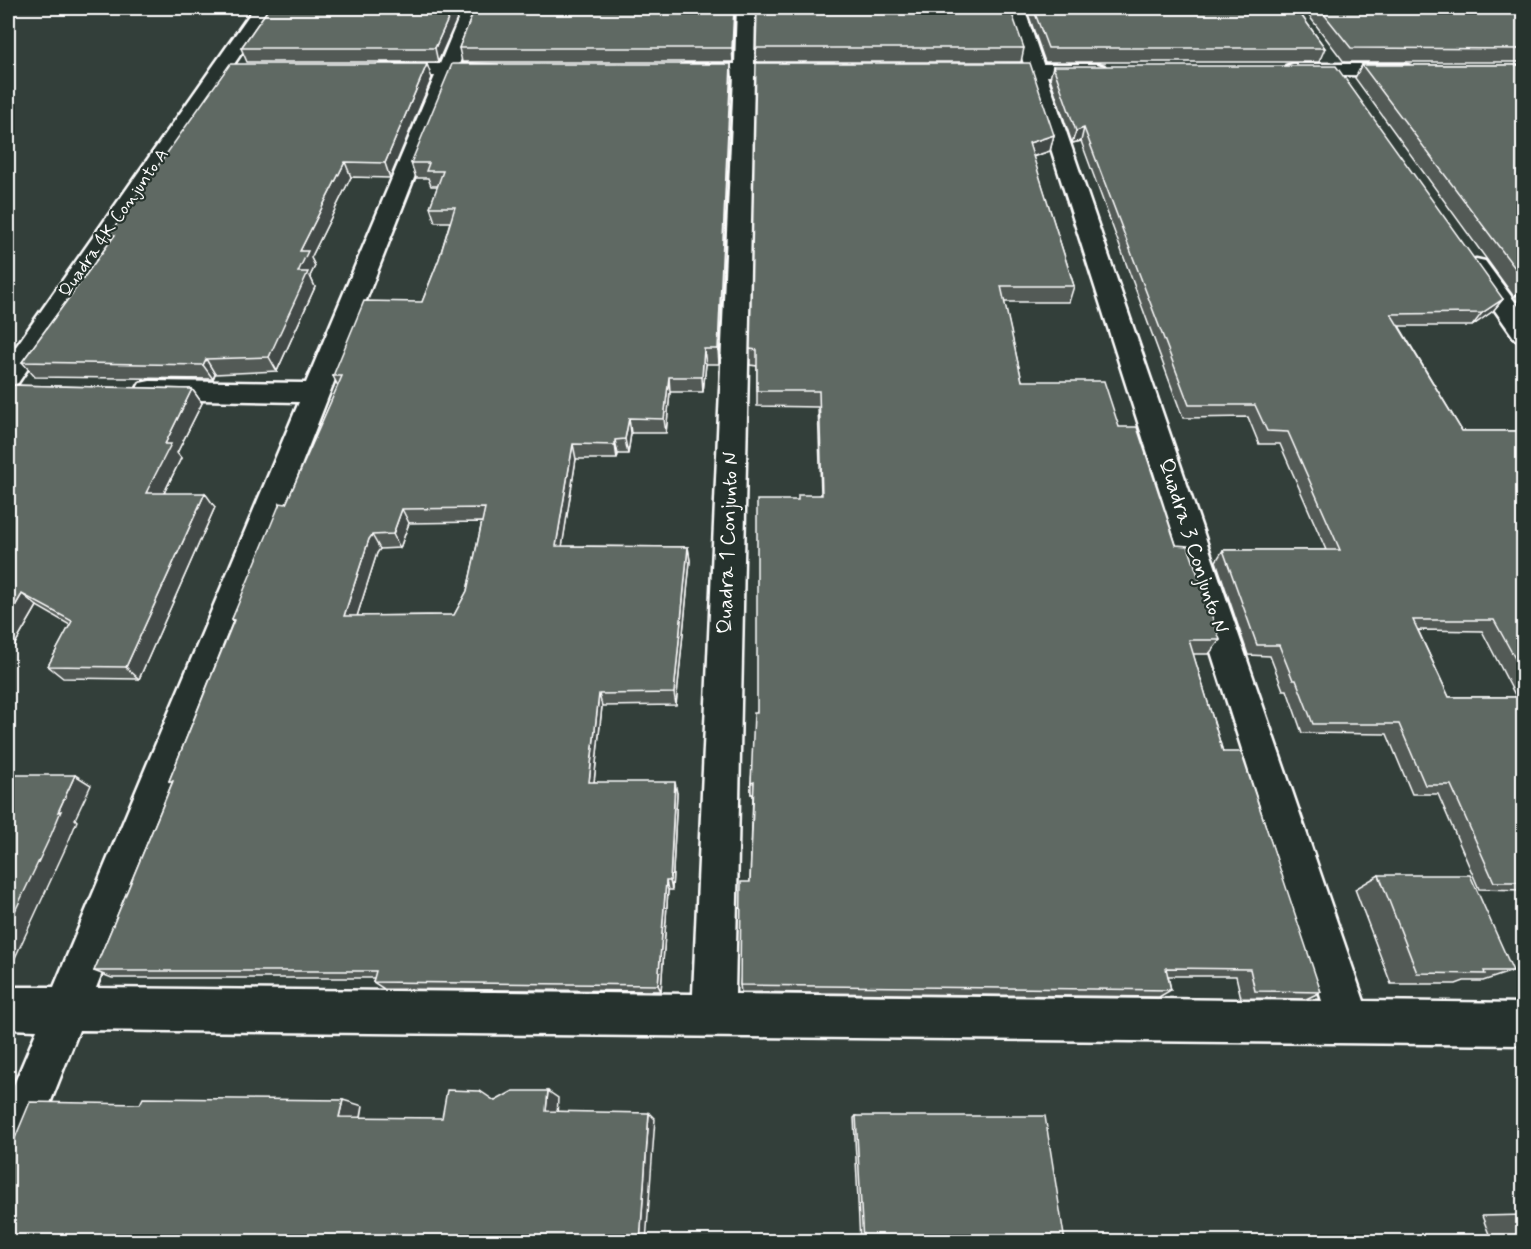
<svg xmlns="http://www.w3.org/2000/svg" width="1531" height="1249" viewBox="0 0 1531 1249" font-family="Mynerve,sans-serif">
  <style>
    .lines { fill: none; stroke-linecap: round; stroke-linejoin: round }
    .minor-casing { stroke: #fff; stroke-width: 5 }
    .minor { fill: #26332d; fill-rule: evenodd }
    .wall { fill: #525a56; stroke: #fff; stroke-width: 1.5; fill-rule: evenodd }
    .shaded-wall { fill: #424a46; stroke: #fff; stroke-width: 1.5 }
    .building { fill: #5f6964; stroke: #fff; stroke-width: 1.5; fill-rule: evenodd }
    .labels { text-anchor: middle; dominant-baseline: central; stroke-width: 4.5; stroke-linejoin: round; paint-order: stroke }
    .far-street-label { font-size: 18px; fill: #fff; stroke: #26332d }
    .street-label { font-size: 21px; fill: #fff; stroke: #26332d }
  </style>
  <rect width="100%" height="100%" fill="#333f3a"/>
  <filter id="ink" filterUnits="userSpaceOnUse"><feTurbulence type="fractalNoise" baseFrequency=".0167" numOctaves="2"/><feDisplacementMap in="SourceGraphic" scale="12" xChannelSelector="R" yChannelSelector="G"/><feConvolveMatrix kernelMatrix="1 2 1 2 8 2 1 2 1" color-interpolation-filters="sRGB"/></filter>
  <g filter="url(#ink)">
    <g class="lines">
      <g class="minor-casing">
        <g id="minor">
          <path d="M254,8H272L18,383L8,386V358Z"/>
          <path d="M463,8H481L459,64L501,66L504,70L501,74L454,76L96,988L693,994L734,76H687L680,74L677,70L680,66L687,64H735L737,8H755L754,64H800L807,66L810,70L807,74L800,76H754L735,994L1322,1001L1028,76L980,74L977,70L980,66L1024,64L1006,8H1024L1043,64H1097L1104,66L1107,70L1104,74L1097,76H1047L1364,1001L1524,1003V1045L79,1030L24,1169L8,1176V1099L37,1030L8,1029V987H54L299,402L150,399L140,397L136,390L140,383L150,381L306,383L435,76H384L377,74L374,70L377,66L384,64H440Z"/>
          <path d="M1293,64H1403L1410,66L1413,70L1410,74L1403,76L1286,74L1283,70L1286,66Z"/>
          <path d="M1476,259L1485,261L1524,314V341L1515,339L1464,266L1467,261Z"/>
        </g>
      </g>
      <use href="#minor" class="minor"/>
    </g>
    <g class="wall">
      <path d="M269,8H462L438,62H247L241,48Z"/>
      <path d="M475,8H735L733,62H462L459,48Z"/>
      <path d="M757,8L1024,48L1021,62H756Z"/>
      <path d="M1026,8H1296L1325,48L1319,62H1045Z"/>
      <path d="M1303,8H1524V62H1344Z"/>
      <path d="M731,64L732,78L719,364H706L703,392H670L666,433H631L628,454H618L617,459H576L562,546L688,547L690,561L676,705L602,706L594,782L677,793L672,890H668L661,991L384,989L373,982L374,978H112L94,971L172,783L169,781L233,621L232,619L286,504L338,386L333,376L422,302L439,259L450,222H435L430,207L438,186H431L428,178H416L411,163ZM482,522L467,591L454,615L357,616L377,553L380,549L400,548L409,523Z"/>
      <path d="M1362,65H1524V290L1514,297L1355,78Z"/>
      <path d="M1053,66L1503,299L1493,311L1472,326H1399L1462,431H1524V890L1479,889L1438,794H1412L1387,734L1302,733L1287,690H1283L1270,656L1248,655L1216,561L1223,550H1326L1280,444H1259L1248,417L1183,418L1081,141L1072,143L1050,78ZM1418,630L1482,631L1516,697H1449Z"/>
      <path d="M432,78L390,178L351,177L311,258L315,266L310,276L315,287L277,371L215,374L213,379L35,377L22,362L112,239L109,235Z"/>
      <path d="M1054,135L1050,151L1033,157L1074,286L1069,302H1004L1022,381L1119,427L1176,545L1220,640L1209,654H1193L1223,752L1321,992L1306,999L1241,998L1236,976H1168L1171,990L1159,997L741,992L740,985L750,882L753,794H751V783L757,713L798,500L821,495L818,407L757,406V366L750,365V349Z"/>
      <path d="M8,385L192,389L202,403L177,453L181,458L164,493L215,507L139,679L63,678L48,666L70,625L37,606L8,656Z"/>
      <path d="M1379,875L1513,971L1483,981H1464L1456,984H1391L1355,889Z"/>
      <path d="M856,1116L1065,1242H860L854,1118Z"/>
      <path d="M1524,1215V1242H1492L1482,1216Z"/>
    </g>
    <g class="shaded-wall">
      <path d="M453,8H462L438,62L435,48Z"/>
      <path d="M734,8H735L733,62L732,48Z"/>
      <path d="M427,64L432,78L390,178L385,163Z"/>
      <path d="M731,64L732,78L719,364L718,349Z"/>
      <path d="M1084,128L1081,141L1072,143L1076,131Z"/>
      <path d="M1054,135L1050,151L1025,159L1029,143Z"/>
      <path d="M345,162L351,177L311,258L315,266L310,276L315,287L277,371L269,357L298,272L300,251Z"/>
      <path d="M1524,285V290L1514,297Z"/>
      <path d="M1503,299L1493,311L1472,326L1482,313Z"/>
      <path d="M704,349L706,364L703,392L702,377Z"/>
      <path d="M206,359L215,374L213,379L203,365Z"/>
      <path d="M669,377L670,392L666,433L664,419Z"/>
      <path d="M192,389L202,403L177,453L181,458L157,507L146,493L165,444Z"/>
      <path d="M629,418L631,433L628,454L625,439Z"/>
      <path d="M615,440L618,454L617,459L615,445Z"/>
      <path d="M573,444L576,459L560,560L556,546Z"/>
      <path d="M205,493L215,507L139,679L126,667Z"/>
      <path d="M402,509L409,523L400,548L393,534Z"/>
      <path d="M372,535L380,549L377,553L353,629L344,616L369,539Z"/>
      <path d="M688,547L690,561L676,705L674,693Z"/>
      <path d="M22,594L37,606L8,656V618Z"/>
      <path d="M599,694L602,706L593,792L589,782Z"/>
      <path d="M75,775L91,785L75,819L77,821L67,845L8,973V926L58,812Z"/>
      <path d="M675,782L677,793L672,890L670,881Z"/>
      <path d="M754,782V794H751V783Z"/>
      <path d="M666,881L668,890L661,991L658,985Z"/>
      <path d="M548,1091L558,1098L557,1117L546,1111Z"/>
      <path d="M343,1100L363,1106L360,1123L339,1117Z"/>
      <path d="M649,1113L655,1119L646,1242H640Z"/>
    </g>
    <g class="building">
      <path d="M269,8H453L435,48H241Z"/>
      <path d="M475,8H734L732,48H459Z"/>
      <path d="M757,8H1010L1024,48H756Z"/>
      <path d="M1033,8H1296L1325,48H1048Z"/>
      <path d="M1319,8H1524V49L1351,48Z"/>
      <path d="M756,63H1030L1054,135L1029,143L1074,286H1001L1022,381H1104L1119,427H1137L1176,545L1188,546L1220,640H1189L1223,752H1241L1321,992L1255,991L1250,969L1166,968L1171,990L740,985L741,882H750L754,782L751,783L754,713H757V500H798V495H822L819,391H757V350L750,349Z"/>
      <path d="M230,64H427L385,163L345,162L300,251H308L298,272H308L269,357L206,359L203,365L22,362L115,235H109Z"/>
      <path d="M452,64H731L718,349H704L702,377H669L664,419L629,418L625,439L615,440V445L573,444L556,546L688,547L674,693L599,694L589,782H675L670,881H666L658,985L373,982L376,971H94L173,781H169L234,620L232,619L280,503L286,504L342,376H333L364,301L422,302L439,259L455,207H430L443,171H426L429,163H411ZM485,508L467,591L454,615L344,616L369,539L372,535L393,534L402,509Z"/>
      <path d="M1362,65H1524V280Z"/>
      <path d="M1053,66H1336L1503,299L1482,313L1391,314L1462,431H1524V675L1494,620H1413L1449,697H1524V882H1494L1451,785H1425L1399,724H1313L1296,680H1293L1279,645H1257L1223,550H1340L1288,432L1267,431L1255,405H1189L1084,128L1076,131Z"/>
      <path d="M8,385L192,389L165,444H171L146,493H205L126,667L48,666L72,621L22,594L8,618Z"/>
      <path d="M8,775H75L58,812L61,811L51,835L8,926Z"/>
      <path d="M1379,875H1470L1513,971H1484L1485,974L1417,973Z"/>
      <path d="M447,1090L480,1091L495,1101L513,1091H548L546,1111L649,1113L640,1242H8V1155L30,1102L140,1104L143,1098L343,1100L339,1117L442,1118Z"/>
      <path d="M856,1116H1045L1065,1242H863Z"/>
      <path d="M1519,1215H1524V1227Z"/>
    </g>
  </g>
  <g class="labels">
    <g class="far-street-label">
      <text transform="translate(114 223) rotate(-55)">Quadra 4K Conjunto A</text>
    </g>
    <g class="street-label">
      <text transform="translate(728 543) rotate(-88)">Quadra 1 Conjunto N</text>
      <text transform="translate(1193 546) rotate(72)">Quadra 3 Conjunto N</text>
    </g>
  </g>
  <rect width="1531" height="1249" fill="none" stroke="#26332d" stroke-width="30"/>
  <rect x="15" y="15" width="1501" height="1219" fill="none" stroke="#fff" stroke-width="2" filter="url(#ink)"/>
</svg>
